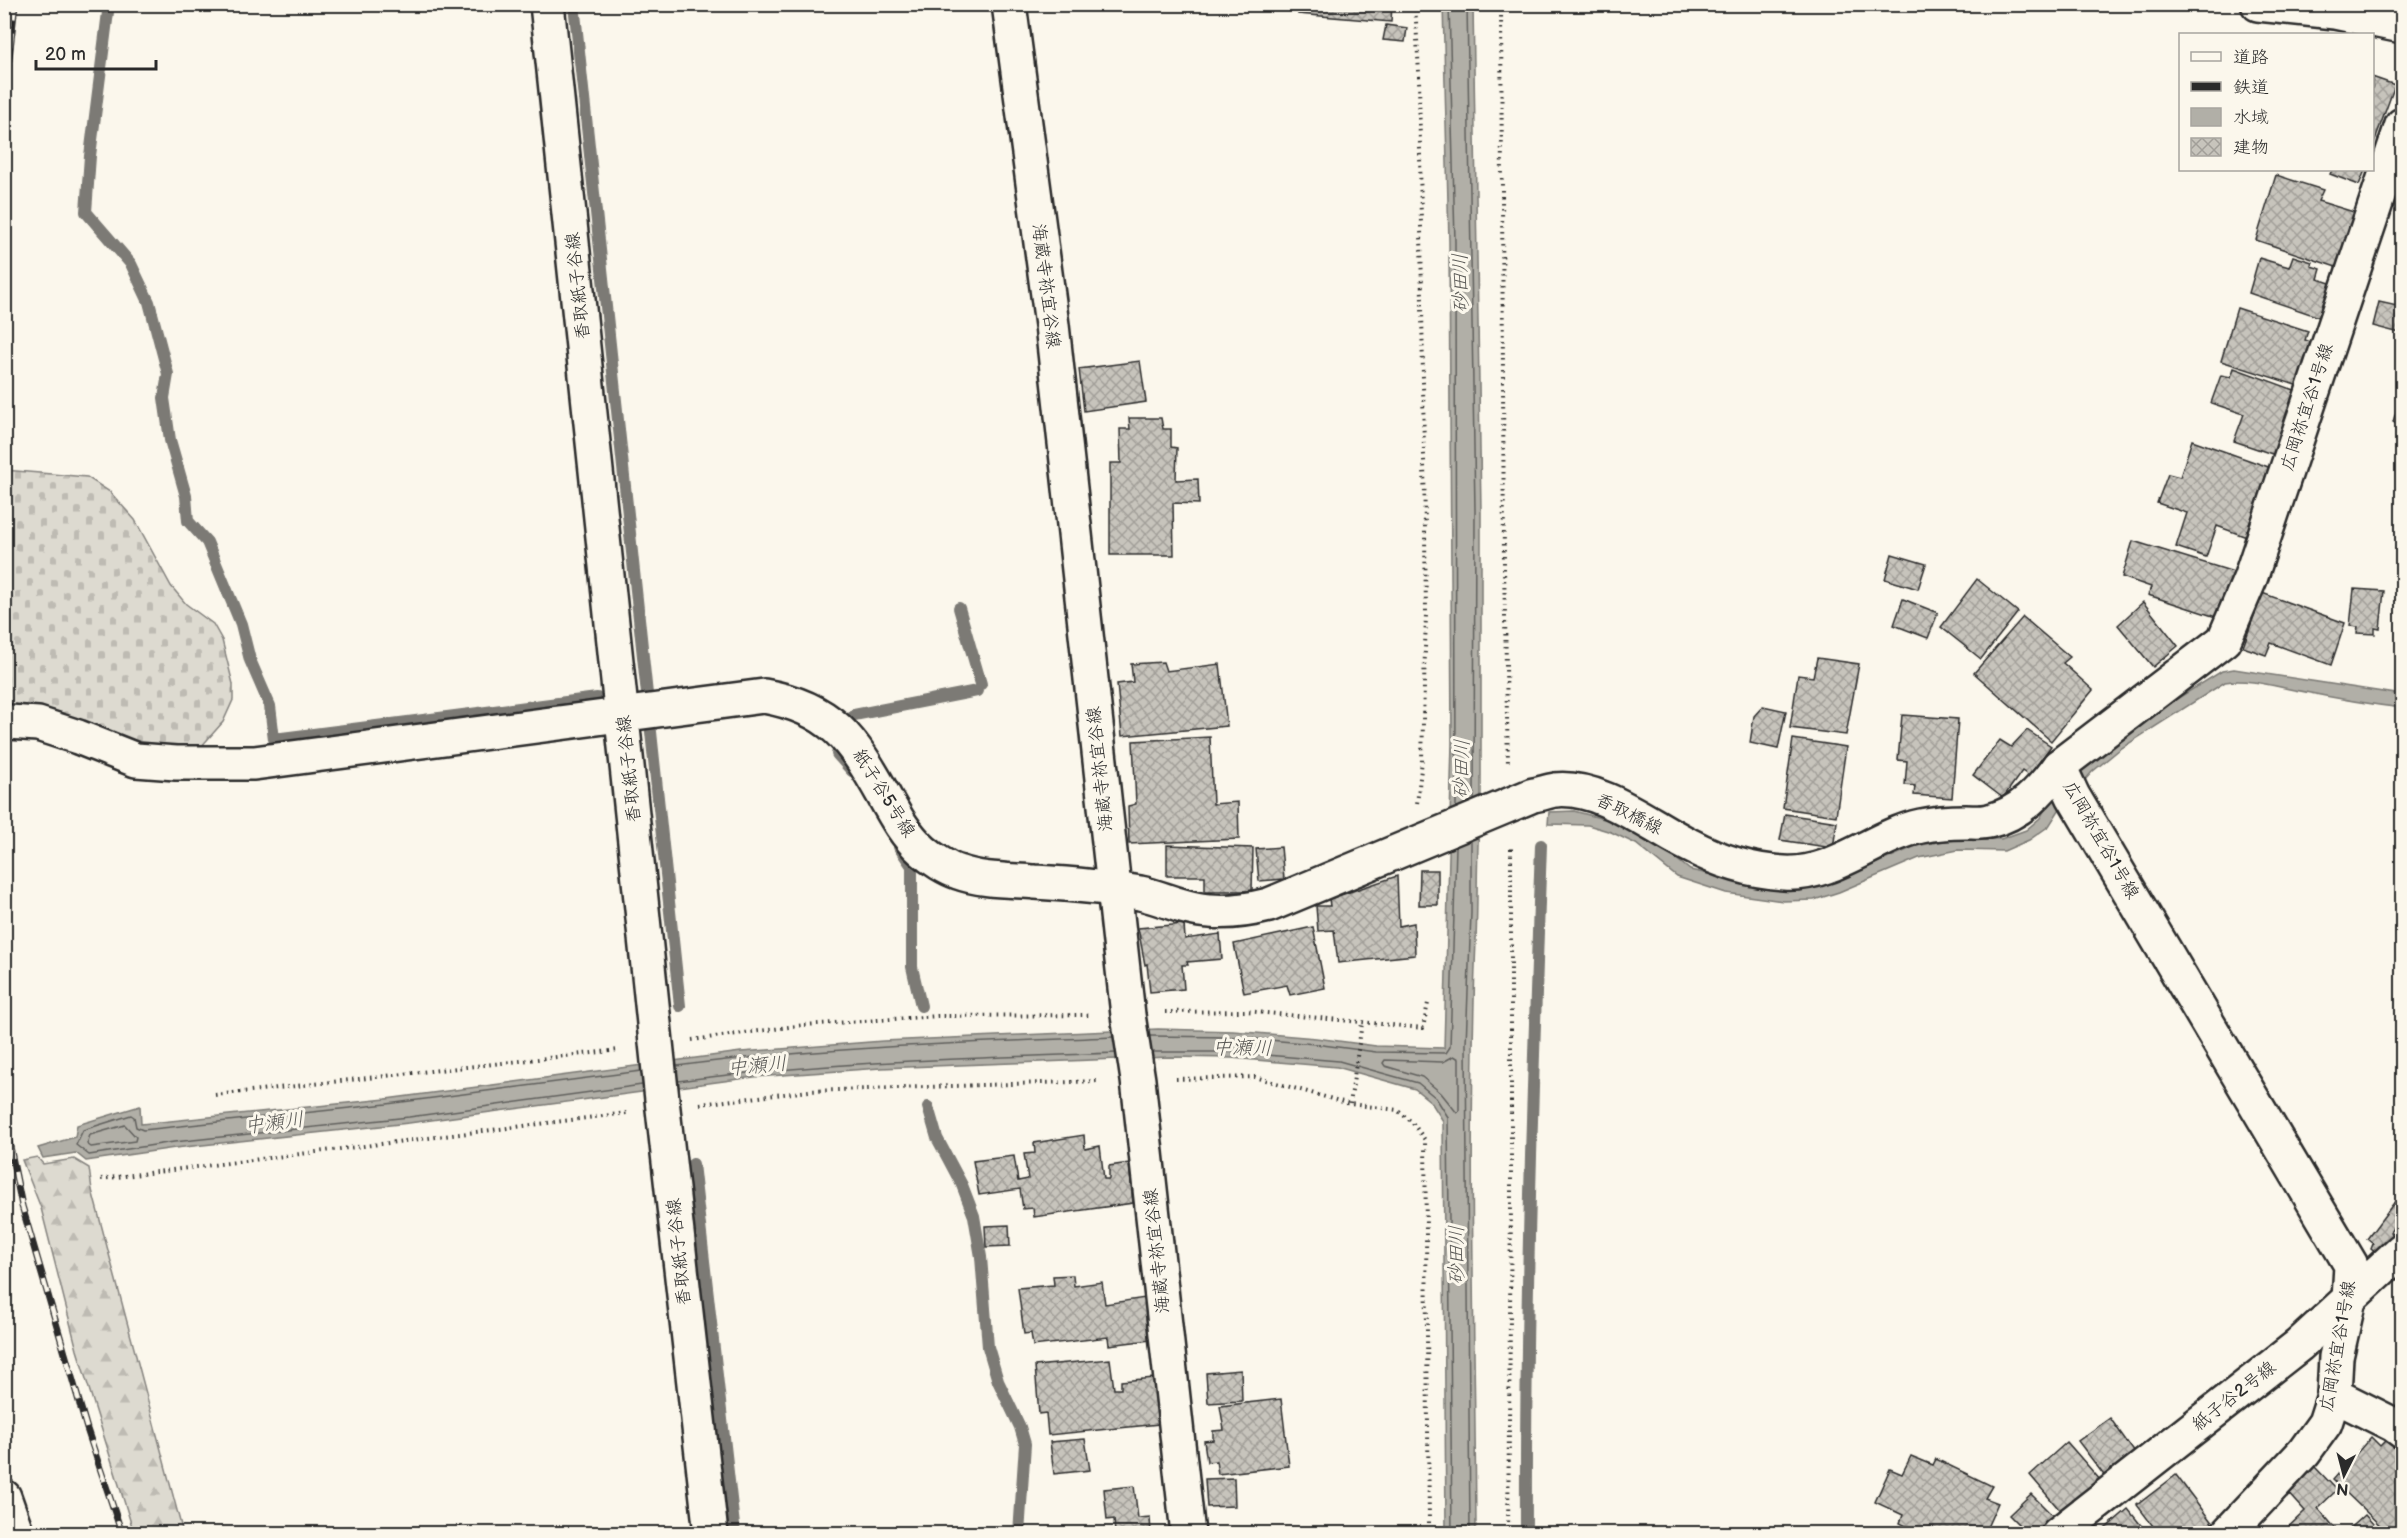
<svg xmlns="http://www.w3.org/2000/svg" width="2407" height="1538" viewBox="0 0 2407 1538" font-family="'Balsamiq Sans','Klee One',sans-serif">
  <style>
    .forest { fill: url(#forest-firs); stroke: #84827e; stroke-width: 1.5 }
    .cemetery { fill: url(#cemetery-stones); stroke: #84827e; stroke-width: 1.5 }
    .water { fill: #b1afa7; stroke: #7b7a75; stroke-width: 1.5 }
    .lines { fill: none; stroke-linecap: round; stroke-linejoin: round }
    .shore { stroke: #61605d; stroke-width: 1.5 }
    .stream { stroke: #7b7a75; stroke-width: 12 }
    .building { fill: url(#building-cross-hatch); stroke: #2b2b2b; stroke-width: 1.5 }
    .street-casing { stroke: #2b2b2b; stroke-width: 38 }
    .secondary-casing { stroke: #2b2b2b; stroke-width: 38 }
    .path { stroke: #2b2b2b; stroke-width: 4; stroke-dasharray: 1.5 4.5; stroke-linecap: butt }
    .street { stroke: #fbf7ec; stroke-width: 33 }
    .secondary { stroke: #fbf7ec; stroke-width: 33 }
    .rail-casing { stroke: #2b2b2b; stroke-width: 7 }
    .rail { stroke: #fbf7ec; stroke-width: 4.5; stroke-dasharray: 14; stroke-linecap: butt }
    .labels { text-anchor: middle; dominant-baseline: central; stroke-width: 6; stroke-linejoin: round; paint-order: stroke }
    .street-label { font-size: 18px; fill: #2b2b2b; stroke: #fbf7ec }
    .water-label { font-size: 20px; font-style: italic; fill: #5a5956; stroke: #fbf7ec }
  </style>
  <defs>
    <pattern id="forest-firs" width="22" height="20" patternUnits="userSpaceOnUse" patternTransform="scale(1.5)"><rect width="22" height="20" fill="#dddad0"/><path d="M5 1l3.5 6h-7zM16 11l3.5 6h-7z" fill="#bebbb3"/></pattern>
    <pattern id="cemetery-stones" width="16" height="16" patternUnits="userSpaceOnUse" patternTransform="scale(1.5)"><rect width="16" height="16" fill="#dddad0"/><path d="M2 7V4a2 2 0 0 1 4 0v3zM10 15v-3a2 2 0 0 1 4 0v3z" fill="#bebbb3"/></pattern>
    <pattern id="building-cross-hatch" width="8" height="8" patternUnits="userSpaceOnUse" patternTransform="scale(1.5)"><rect width="8" height="8" fill="#c7c4bc"/><path d="M0 0l8 8M0 8l8-8" fill="none" stroke="#a29f99"/></pattern>
  </defs>
  <rect width="100%" height="100%" fill="#fbf7ec"/>
  <filter id="ink" filterUnits="userSpaceOnUse"><feTurbulence type="fractalNoise" baseFrequency=".0167" numOctaves="2"/><feDisplacementMap in="SourceGraphic" scale="12" xChannelSelector="R" yChannelSelector="G"/><feConvolveMatrix kernelMatrix="1 2 1 2 8 2 1 2 1" color-interpolation-filters="sRGB"/></filter>
  <g filter="url(#ink)">
    <path class="forest" d="M37,1157L43,1164L74,1159L89,1168L92,1190L183,1533H134L77,1350L41,1208L22,1160Z"/>
    <path class="cemetery" d="M4,470L87,477L110,492L135,520L171,586L186,604L213,624L222,640L233,684V700L223,722L200,748L181,756L7,713Z"/>
    <g class="water">
      <path d="M1443,5H1473L1481,511V795C1476,844 1478,892 1476,940C1468,1138 1475,1336 1476,1533H1446L1443,1121L1431,1102L1415,1089L1337,1067L1231,1058L1170,1057L881,1068L754,1077L409,1123L175,1148L86,1161L76,1153L43,1158L38,1148L75,1137L77,1125L140,1106L141,1124L386,1099L741,1052L883,1041L1158,1029L1233,1031L1316,1038L1376,1046L1444,1048L1452,742L1449,242Z"/>
      <path d="M2234,669L2402,695V708C2368,704 2334,698 2300,691C2277,687 2248,678 2225,682L2120,749L2092,772L2061,807L2049,826L2029,840L2004,851L1958,850L1919,858L1839,892L1814,900L1783,901L1726,893L1677,877L1636,844L1611,832L1588,825L1548,824L1549,812L1574,811L1619,823L1649,837L1690,870L1769,887L1793,889L1814,887L1836,881L1916,846L1960,838L2001,839L2026,830L2040,818L2050,801L2084,760L2115,737L2222,671Z"/>
    </g>
    <g class="lines">
      <g class="shore">
        <path d="M1449,4L1455,242L1456,807"/>
        <path d="M1467,4L1475,511L1474,800"/>
        <path d="M1149,1036L1233,1037L1315,1044L1376,1052L1446,1053L1450,1047L1456,847"/>
        <path d="M1152,1052H1231L1339,1061L1418,1083L1436,1098L1448,1117L1452,1534"/>
        <path d="M1454,1056L1459,1059V1111L1457,1113L1441,1093L1422,1077L1385,1066L1383,1063L1385,1060L1443,1062Z"/>
        <path d="M677,1066C821,1047 967,1043 1113,1037"/>
        <path d="M641,1071L387,1104L143,1130L136,1127L134,1117L131,1115L83,1130L76,1145L89,1155L174,1142L409,1117L642,1085"/>
        <path d="M678,1081C823,1062 969,1058 1116,1053"/>
        <path d="M125,1125L136,1137L135,1141L91,1147L87,1144L90,1135Z"/>
        <path d="M1470,1534L1466,1044L1471,913V840"/>
      </g>
      <g class="stream">
        <path d="M109,4L90,156L86,212L131,264L149,302L168,374L164,398L170,440L186,496L188,521L207,542L241,624L250,660L270,706L274,739L597,698"/>
        <path d="M574,4L680,1006"/>
        <path d="M959,608L981,684"/>
        <path d="M854,715L977,691"/>
        <path d="M837,754L852,771"/>
        <path d="M899,847L912,866V967L921,1006"/>
        <path d="M928,1107L937,1138L962,1185L974,1216L981,1257L988,1347L998,1381L1020,1427L1025,1444L1019,1534"/>
        <path d="M693,1164L735,1534"/>
        <path d="M1526,1534C1525,1304 1533,1075 1541,845"/>
      </g>
    </g>
    <g class="building">
      <path d="M1299,4H1392L1391,22L1298,14Z"/>
      <path d="M1386,25L1407,28L1405,42L1383,40Z"/>
      <path d="M2372,77L2395,85L2372,148Z"/>
      <path d="M2332,170H2365L2359,185L2330,174Z"/>
      <path d="M2276,175L2323,190L2318,201L2357,213L2339,268L2256,240Z"/>
      <path d="M2293,256L2312,262L2311,266L2321,269L2318,279L2336,285L2325,319L2249,293L2259,258L2289,267Z"/>
      <path d="M2379,302L2402,307V338H2399L2400,333L2373,326Z"/>
      <path d="M2237,308L2308,331L2305,340L2314,343L2299,386L2221,361Z"/>
      <path d="M1140,361L1146,402L1084,411L1079,369Z"/>
      <path d="M2234,368L2300,392L2278,456L2234,441L2244,414L2211,403L2221,375L2231,377Z"/>
      <path d="M2402,392V442L2396,440L2400,426L2393,422Z"/>
      <path d="M1129,418H1161L1163,429H1171V447L1177,448L1176,480L1198,479L1199,504L1173,503L1174,555H1110V463H1121L1120,429H1130Z"/>
      <path d="M2192,440L2277,470L2252,539L2217,526L2206,557L2176,547L2187,513L2157,503L2168,474L2180,477Z"/>
      <path d="M2133,541L2234,572L2219,618L2148,595L2151,587L2122,577Z"/>
      <path d="M1892,554L1926,564L1918,589L1885,579Z"/>
      <path d="M1977,579L2018,612L1981,659L1941,627Z"/>
      <path d="M2354,589L2384,591L2380,629L2375,628V634L2357,633L2358,627L2350,626Z"/>
      <path d="M2262,593L2345,623L2331,665L2271,643L2266,655L2243,647Z"/>
      <path d="M1903,599L1938,613L1928,638L1894,625Z"/>
      <path d="M2143,602L2178,646L2153,667L2118,625Z"/>
      <path d="M2023,617L2070,657L2063,663L2093,690L2051,741L1974,673Z"/>
      <path d="M1817,658L1859,664L1846,735L1790,728L1798,675L1813,677Z"/>
      <path d="M1163,662L1166,671L1220,664L1227,726L1122,736L1117,684L1133,682L1131,664Z"/>
      <path d="M1763,706L1786,711L1778,749L1750,743L1754,716Z"/>
      <path d="M1902,715L1958,719L1952,798L1914,795L1915,786L1905,785L1907,761L1898,760Z"/>
      <path d="M2027,730L2051,746L2029,776L2022,771L2003,798L1973,775L2000,740L2011,747Z"/>
      <path d="M1210,737L1213,804L1238,802L1239,839L1129,844L1128,806L1136,804L1133,741Z"/>
      <path d="M1793,739L1846,747L1836,816L1783,808Z"/>
      <path d="M1785,814L1837,822L1833,848L1780,840Z"/>
      <path d="M1167,845L1253,848L1252,891H1205V876H1167Z"/>
      <path d="M1281,847L1284,879L1259,881L1256,849Z"/>
      <path d="M1420,870H1438V905H1419Z"/>
      <path d="M1397,876L1399,926L1414,923L1415,955L1338,963L1334,930L1318,931L1316,906H1330L1329,899Z"/>
      <path d="M1184,924L1185,939L1220,934L1222,959L1187,962L1188,965H1182L1184,989L1150,992L1147,964L1145,965L1138,928Z"/>
      <path d="M1313,927L1325,988L1290,995L1287,985L1244,993L1234,944Z"/>
      <path d="M1084,1135L1085,1149L1100,1146L1104,1179H1109V1166L1129,1163L1133,1203L1034,1217L1033,1208L1023,1209L1020,1189L979,1195L973,1161L1014,1156L1018,1181L1028,1179L1024,1154L1035,1153L1034,1143Z"/>
      <path d="M2402,1192V1216L2390,1232L2393,1235L2382,1250L2376,1253L2371,1249L2373,1244L2367,1239Z"/>
      <path d="M1009,1225L1010,1246L986,1247L985,1226Z"/>
      <path d="M1073,1275L1074,1286L1102,1282L1105,1304L1145,1298L1150,1340L1109,1345L1108,1337L1033,1346L1031,1333L1024,1334L1018,1288L1054,1285L1053,1276Z"/>
      <path d="M1110,1359L1114,1389H1121V1381L1154,1378L1159,1424L1048,1435L1046,1413L1039,1414L1035,1366Z"/>
      <path d="M1241,1370L1242,1401L1208,1403L1206,1373Z"/>
      <path d="M1281,1399L1289,1466L1218,1474L1216,1461L1207,1462L1204,1441L1213,1440V1431L1224,1430L1220,1406Z"/>
      <path d="M2110,1418L2135,1453L2125,1459L2127,1463L2106,1478L2078,1441Z"/>
      <path d="M2371,1437L2380,1446L2388,1438L2402,1450V1530L2399,1534H2389L2333,1480Z"/>
      <path d="M1085,1439L1090,1470L1054,1474L1050,1442Z"/>
      <path d="M2067,1442L2101,1481L2063,1514L2030,1475Z"/>
      <path d="M1911,1456L1933,1465L1936,1459L1992,1486L1985,1498L1998,1503L1984,1534H1922L1900,1523L1903,1515L1875,1502L1890,1469L1902,1474Z"/>
      <path d="M2314,1466L2337,1490L2318,1508L2340,1534H2281L2305,1511L2287,1491Z"/>
      <path d="M2176,1475L2213,1524L2201,1534H2159L2137,1505Z"/>
      <path d="M1234,1478L1235,1506L1207,1507L1205,1479Z"/>
      <path d="M1134,1486L1138,1518L1150,1517L1151,1534H1115L1114,1519L1107,1520L1104,1489Z"/>
      <path d="M2031,1494L2054,1517L2038,1534H2028L2009,1515Z"/>
      <path d="M2128,1509L2148,1534H2099Z"/>
      <path d="M2365,1515L2382,1534H2344Z"/>
    </g>
    <g class="lines">
      <g class="street-casing">
        <g id="street">
          <path d="M547,4L663,1109L711,1534"/>
          <path d="M1009,4L1052,325L1128,1015L1138,1080L1188,1534"/>
          <path d="M2258,4L2335,12L2402,26"/>
          <path d="M9,722L38,724L78,737L136,760L176,763H254L764,696C832,708 852,739 884,796C895,816 906,836 923,851C932,859 948,869 958,872C982,881 1011,880 1035,882C1070,884 1106,887 1140,893C1164,898 1185,910 1210,911C1231,913 1249,910 1269,905L1533,795C1541,794 1548,791 1555,790C1601,785 1650,826 1689,845C1719,861 1750,871 1784,873C1834,876 1874,836 1921,826C1935,823 1952,822 1966,822C1974,822 1982,823 1989,821C2020,814 2041,791 2059,766"/>
          <path d="M2334,1395L2394,1425L2402,1431"/>
          <path d="M2058,1534L2299,1345L2402,1250"/>
          <path d="M2227,1534L2304,1452L2325,1423L2334,1395L2336,1357L2349,1300L2351,1265L2073,796L2059,766L2224,640L2250,579L2402,125"/>
        </g>
      </g>
      <g class="secondary-casing">
        <path id="secondary" d="M4,1497L17,1534"/>
      </g>
      <g class="path">
        <path d="M1415,4L1419,73L1426,612L1422,760L1417,804"/>
        <path d="M1501,4L1504,567L1508,766"/>
        <path d="M1165,1012L1246,1011L1423,1028L1428,1003"/>
        <path d="M692,1040L804,1025L938,1016L1092,1015"/>
        <path d="M1176,1079L1255,1077L1350,1104L1397,1110L1412,1122L1425,1140L1429,1523"/>
        <path d="M215,1095L619,1050"/>
        <path d="M700,1104L809,1091L1100,1081"/>
        <path d="M1350,1104L1362,1023"/>
        <path d="M101,1179L627,1113"/>
        <path d="M1508,1534L1511,1203V845"/>
      </g>
      <use href="#street" class="street"/>
      <use href="#secondary" class="secondary"/>
      <g class="rail-casing">
        <g id="rail">
          <path d="M4,102L15,4"/>
          <path d="M4,1117L22,1206L87,1429L122,1534"/>
        </g>
      </g>
      <use href="#rail" class="rail"/>
    </g>
  </g>
  <g class="labels">
    <g class="street-label">
      <text transform="translate(578 286) rotate(-96)">香取紙子谷線</text>
      <text transform="translate(1046 286) rotate(83)">海蔵寺祢宜谷線</text>
      <text transform="translate(2307 407) rotate(-72)">広岡祢宜谷1号線</text>
      <text transform="translate(629 769) rotate(-96)">香取紙子谷線</text>
      <text transform="translate(1100 769) rotate(-96)">海蔵寺祢宜谷線</text>
      <text transform="translate(884 793) rotate(58)">紙子谷5号線</text>
      <text transform="translate(1629 814) rotate(26)">香取橋線</text>
      <text transform="translate(2101 840) rotate(60)">広岡祢宜谷1号線</text>
      <text transform="translate(1157 1251) rotate(-96)">海蔵寺祢宜谷線</text>
      <text transform="translate(679 1252) rotate(-96)">香取紙子谷線</text>
      <text transform="translate(2338 1346) rotate(-80)">広岡祢宜谷1号線</text>
      <text transform="translate(2234 1396) rotate(-38)">紙子谷2号線</text>
    </g>
    <g class="water-label">
      <text transform="translate(1461 283) rotate(-91)">砂田川</text>
      <text transform="translate(1462 769) rotate(-89)">砂田川</text>
      <text transform="translate(1242 1048) rotate(1)">中瀬川</text>
      <text transform="translate(757 1066) rotate(-5)">中瀬川</text>
      <text transform="translate(274 1123) rotate(-7)">中瀬川</text>
      <text transform="translate(1457 1255) rotate(-90)">砂田川</text>
    </g>
  </g>
  <rect width="2407" height="1538" fill="none" stroke="#fbf7ec" stroke-width="24"/>
  <rect x="12" y="12" width="2383" height="1514" fill="none" stroke="#2b2b2b" stroke-width="2" filter="url(#ink)"/>
  <rect x="2179" y="33" width="195" height="138" fill="#fbf7ec" stroke="#a8a59f" stroke-width="1.5"/>
  <rect x="2191" y="52" width="30" height="9" fill="#fbf7ec" stroke="#a8a59f" stroke-width="1.5"/>
  <text x="2233" y="63" font-size="18" fill="#2b2b2b">道路</text>
  <rect x="2191" y="82" width="30" height="9" fill="#2b2b2b" stroke="#a8a59f" stroke-width="1.5"/>
  <text x="2233" y="93" font-size="18" fill="#2b2b2b">鉄道</text>
  <rect x="2191" y="108" width="30" height="18" fill="#b1afa7" stroke="#a8a59f" stroke-width="1.5"/>
  <text x="2233" y="123" font-size="18" fill="#2b2b2b">水域</text>
  <rect x="2191" y="138" width="30" height="18" fill="url(#building-cross-hatch)" stroke="#a8a59f" stroke-width="1.5"/>
  <text x="2233" y="153" font-size="18" fill="#2b2b2b">建物</text>
  <g transform="translate(2344 1475) rotate(186)" stroke="#fbf7ec" stroke-width="4.5" paint-order="stroke">
  <path d="M0-4.5L10 22L0 15L-10 22Z" fill="#2b2b2b"/>
  <text y="-9" font-size="16" font-weight="bold" text-anchor="middle" fill="#2b2b2b">N</text>
  </g>
  <path d="M36 60v9h120v-9" fill="none" stroke="#2b2b2b" stroke-width="3"/>
  <text x="45" y="60" font-size="18" fill="#2b2b2b" stroke="#fbf7ec" stroke-width="4.5" paint-order="stroke">20 m</text>
</svg>
